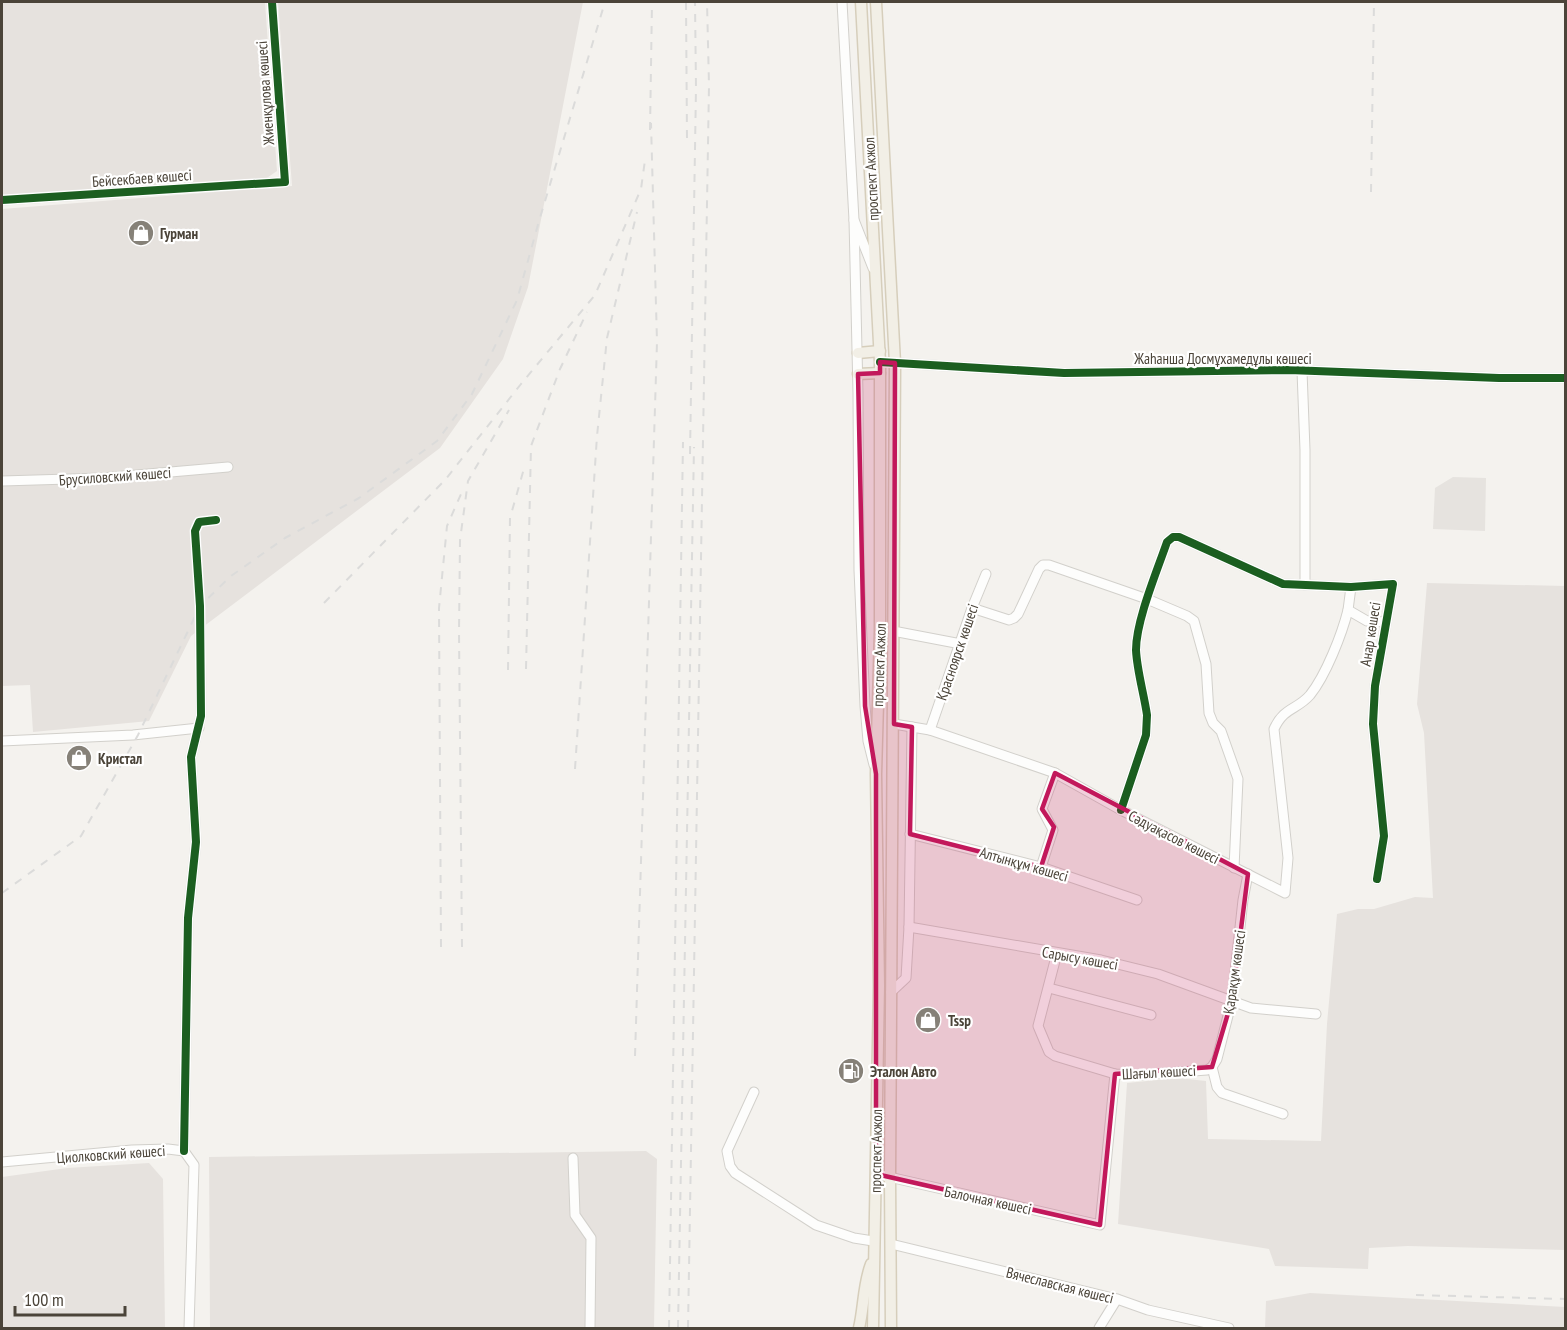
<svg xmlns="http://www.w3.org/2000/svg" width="1567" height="1330" viewBox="0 0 1567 1330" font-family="'PT Sans Narrow',sans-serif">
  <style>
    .industrial { fill: #e6e2de }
    .parking { fill: #e6e3df }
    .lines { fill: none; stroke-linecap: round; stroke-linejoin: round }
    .minor-casing { stroke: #d2d0cb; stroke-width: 11 }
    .major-casing { stroke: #d6cebb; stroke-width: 13 }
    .minor { stroke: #fdfdfc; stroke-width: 9 }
    .major { stroke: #f2efe6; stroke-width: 10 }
    .rail { stroke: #dbdbda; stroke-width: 2; stroke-dasharray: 8 8; stroke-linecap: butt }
    .cycleway-casing { stroke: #fff; stroke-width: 11 }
    .cycleway { stroke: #1b5e20; stroke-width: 8 }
    .marked { fill: #c2185b; fill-opacity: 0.2; stroke: #c2185b; stroke-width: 4.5; stroke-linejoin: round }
    .labels { text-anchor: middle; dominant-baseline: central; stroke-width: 4.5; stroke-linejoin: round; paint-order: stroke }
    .street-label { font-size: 15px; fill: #4b4439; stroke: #fff }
    .poi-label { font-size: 15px; font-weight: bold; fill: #4b4439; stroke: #fff; text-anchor: start }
  </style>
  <rect width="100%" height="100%" fill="#f4f2ee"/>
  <g class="industrial">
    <path d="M2,2H265L277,171L261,182L2,201Z"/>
    <path d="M278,2H583L528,287L503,359L440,448L191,636L149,721L33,732L30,685L2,686V209L292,186Z"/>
    <path d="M1427,583L1565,586V1250L1408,1246L1369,1248L1368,1269L1275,1266L1269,1249L1118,1224L1127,1083L1178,1078L1206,1081L1208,1139L1321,1141L1327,1024L1337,914L1358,909H1374L1415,897L1433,898L1424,733L1417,704Z"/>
    <path d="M646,1151L657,1159L654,1328H210L209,1157Z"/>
    <path d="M149,1163L163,1179L165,1328H3L2,1177L67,1168Z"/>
    <path d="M1310,1293L1565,1307V1328H1265L1266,1301Z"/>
  </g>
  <path class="parking" d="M1453,477L1486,478L1485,531L1433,529L1435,488Z"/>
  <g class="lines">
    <g class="minor-casing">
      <g id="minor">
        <path d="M842,2L854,220L873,268"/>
        <path d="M2,200L285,182L272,2"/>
        <path d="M854,220L858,393L859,570L865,706L868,741L874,765"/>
        <path d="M880,362L1064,373L1289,370L1499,378H1566"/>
        <path d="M1302,371L1305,450V585"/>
        <path d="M2,481L102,478L228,467"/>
        <path d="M972,608L1009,620L1014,618L1018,614L1039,569L1043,565H1049L1147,599L1187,616L1194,621L1206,664L1209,713L1213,723L1221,731L1238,779L1234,868"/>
        <path d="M1348,610L1351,587"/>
        <path d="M893,631L961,644"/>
        <path d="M894,724L930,730L1055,773L1121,810L1285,893L1288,858L1274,729C1284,707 1297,710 1310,695C1326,675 1342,634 1348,610L1367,621L1386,622"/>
        <path d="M930,730L972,608L986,574"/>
        <path d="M2,741L133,735L199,728"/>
        <path d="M1121,810L1146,735L1147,715C1144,694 1137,671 1136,650C1136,621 1157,571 1167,542L1173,537H1179L1283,584L1351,587L1393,584L1375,686L1373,724L1384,836L1377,879"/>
        <path d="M910,834L1041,867L1137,900"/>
        <path d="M1041,867L1053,830L1042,809L1055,773"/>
        <path d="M909,927L1101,960L1158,974L1251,1008L1316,1014"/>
        <path d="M1057,953L1038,1026L1049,1052L1055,1056L1115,1074L1140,1075L1207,1070L1212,1067L1217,1087L1222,1093L1283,1114"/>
        <path d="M1049,988L1151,1015"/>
        <path d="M891,992L906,978L909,927L912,727"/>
        <path d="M1212,1067L1217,1059L1232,1000L1243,900L1248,874"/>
        <path d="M754,1092L727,1151L730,1166L735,1173L816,1225L854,1238L873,1241"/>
        <path d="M184,1151L188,918L196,842L191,757L201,716L200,606L195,531L199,522L216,520"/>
        <path d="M573,1158L575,1215L591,1238L590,1328"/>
        <path d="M2,1162L132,1150L168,1149L184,1151L194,1165L189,1328"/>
        <path d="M876,1174L1100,1225L1115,1074"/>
        <path d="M891,1244L1117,1299L1148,1310L1229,1328"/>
        <path d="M1099,1328L1117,1299"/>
      </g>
    </g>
    <g class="major-casing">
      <g id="major">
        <path d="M861,2L880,362V632L876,774L879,986L873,1328"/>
        <path d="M876,2L895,363L890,1178L891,1328"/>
        <path d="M858,353L880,351"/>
        <path d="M858,374L880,373"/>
        <path d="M859,1328C864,1307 863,1285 871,1264"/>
      </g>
    </g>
    <use href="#minor" class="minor"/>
    <use href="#major" class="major"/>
    <g class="rail">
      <path d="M686,2L687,139"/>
      <path d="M650,130L652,2"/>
      <path d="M1371,192L1374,2"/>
      <path d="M690,454L696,88L695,2"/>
      <path d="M324,603L445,480L521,384L595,295L641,189L645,160"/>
      <path d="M526,669L531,446L560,369L587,312"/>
      <path d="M508,670L510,518L525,465"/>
      <path d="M575,769L597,436L607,338L637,212"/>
      <path d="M2,893L81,836L138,735L200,606L231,576L285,538L359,498L437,441L472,394L517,300L539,221L605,2"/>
      <path d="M441,947L439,608L447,526L461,494"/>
      <path d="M462,947L459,632L460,540L468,481L509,410"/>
      <path d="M635,1056L657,342L651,123"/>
      <path d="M1416,1295L1566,1299"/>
      <path d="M669,1328L683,442"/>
      <path d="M678,1328L694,447"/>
      <path d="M688,1328L709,85L707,2"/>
    </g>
    <g class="cycleway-casing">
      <g id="cycleway">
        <path d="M2,200L285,182L272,2"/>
        <path d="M880,362L1064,373L1289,370L1499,378H1566"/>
        <path d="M1121,810L1146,735L1147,715C1144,694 1137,671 1136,650C1136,621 1157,571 1167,542L1173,537H1179L1283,584L1351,587L1393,584L1375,686L1373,724L1384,836L1377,879"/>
        <path d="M184,1151L188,918L196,842L191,757L201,716L200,606L195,531L199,522L216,520"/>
      </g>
    </g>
    <use href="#cycleway" class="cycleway"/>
  </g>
  <path class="marked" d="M880,362L895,363L894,724L912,727L910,834L1041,867L1054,827L1042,809L1055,773L1248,874L1232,1000L1212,1067L1115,1074L1100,1225L876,1174V774L865,706L858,374L880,373Z"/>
  <defs>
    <g id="shop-disc" transform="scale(1.35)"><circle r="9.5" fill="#868178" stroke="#fff"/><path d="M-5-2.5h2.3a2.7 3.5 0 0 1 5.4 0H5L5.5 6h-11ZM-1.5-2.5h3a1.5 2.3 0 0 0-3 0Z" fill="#fff"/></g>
    <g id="fuel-disc" transform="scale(1.35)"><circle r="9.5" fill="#868178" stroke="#fff"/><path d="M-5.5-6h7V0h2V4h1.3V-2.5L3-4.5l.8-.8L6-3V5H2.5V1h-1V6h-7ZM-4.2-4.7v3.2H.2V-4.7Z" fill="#fff"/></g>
  </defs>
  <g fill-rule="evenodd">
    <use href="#shop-disc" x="141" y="233"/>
    <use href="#shop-disc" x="79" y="758"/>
    <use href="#shop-disc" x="928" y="1020"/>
    <use href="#fuel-disc" x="851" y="1071"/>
  </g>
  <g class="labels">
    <g class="street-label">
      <text transform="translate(265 93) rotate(-94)">Жиенқұлова көшесі</text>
      <text transform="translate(142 178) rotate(-4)">Бейсекбаев көшесі</text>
      <text transform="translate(871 179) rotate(-93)">проспект Акжол</text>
      <text x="1223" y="358">Жаһанша Досмұхамедұлы көшесі</text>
      <text transform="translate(115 476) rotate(-4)">Брусиловский көшесі</text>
      <text transform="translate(1370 634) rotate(-81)">Анар көшесі</text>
      <text transform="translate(957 652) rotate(-71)">Красноярск көшесі</text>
      <text transform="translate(879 665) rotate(-88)">проспект Акжол</text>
      <text transform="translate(1174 837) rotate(27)">Сәдуақасов көшесі</text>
      <text transform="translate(1024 864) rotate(16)">Алтынқұм көшесі</text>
      <text transform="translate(1080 958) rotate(10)">Сарысу көшесі</text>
      <text transform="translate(1234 972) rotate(-82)">Қарақұм көшесі</text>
      <text transform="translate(1159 1072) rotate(-3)">Шағыл көшесі</text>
      <text transform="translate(876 1151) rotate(-89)">проспект Акжол</text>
      <text transform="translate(111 1154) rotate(-4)">Циолковский көшесі</text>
      <text transform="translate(988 1200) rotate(12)">Балочная көшесі</text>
      <text transform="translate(1060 1285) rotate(14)">Вячеславская көшесі</text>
    </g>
    <g class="poi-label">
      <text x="160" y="233">Гурман</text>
      <text x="98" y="758">Кристал</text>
      <text x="948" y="1020">Tssp</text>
      <text x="870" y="1071">Эталон Авто</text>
    </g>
  </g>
  <rect width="1567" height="1330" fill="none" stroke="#4b4439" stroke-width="6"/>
  <path d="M15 1306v9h110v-9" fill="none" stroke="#4b4439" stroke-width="3"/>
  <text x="24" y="1306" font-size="18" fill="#4b4439" stroke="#ffffff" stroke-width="4.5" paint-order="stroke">100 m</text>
</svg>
